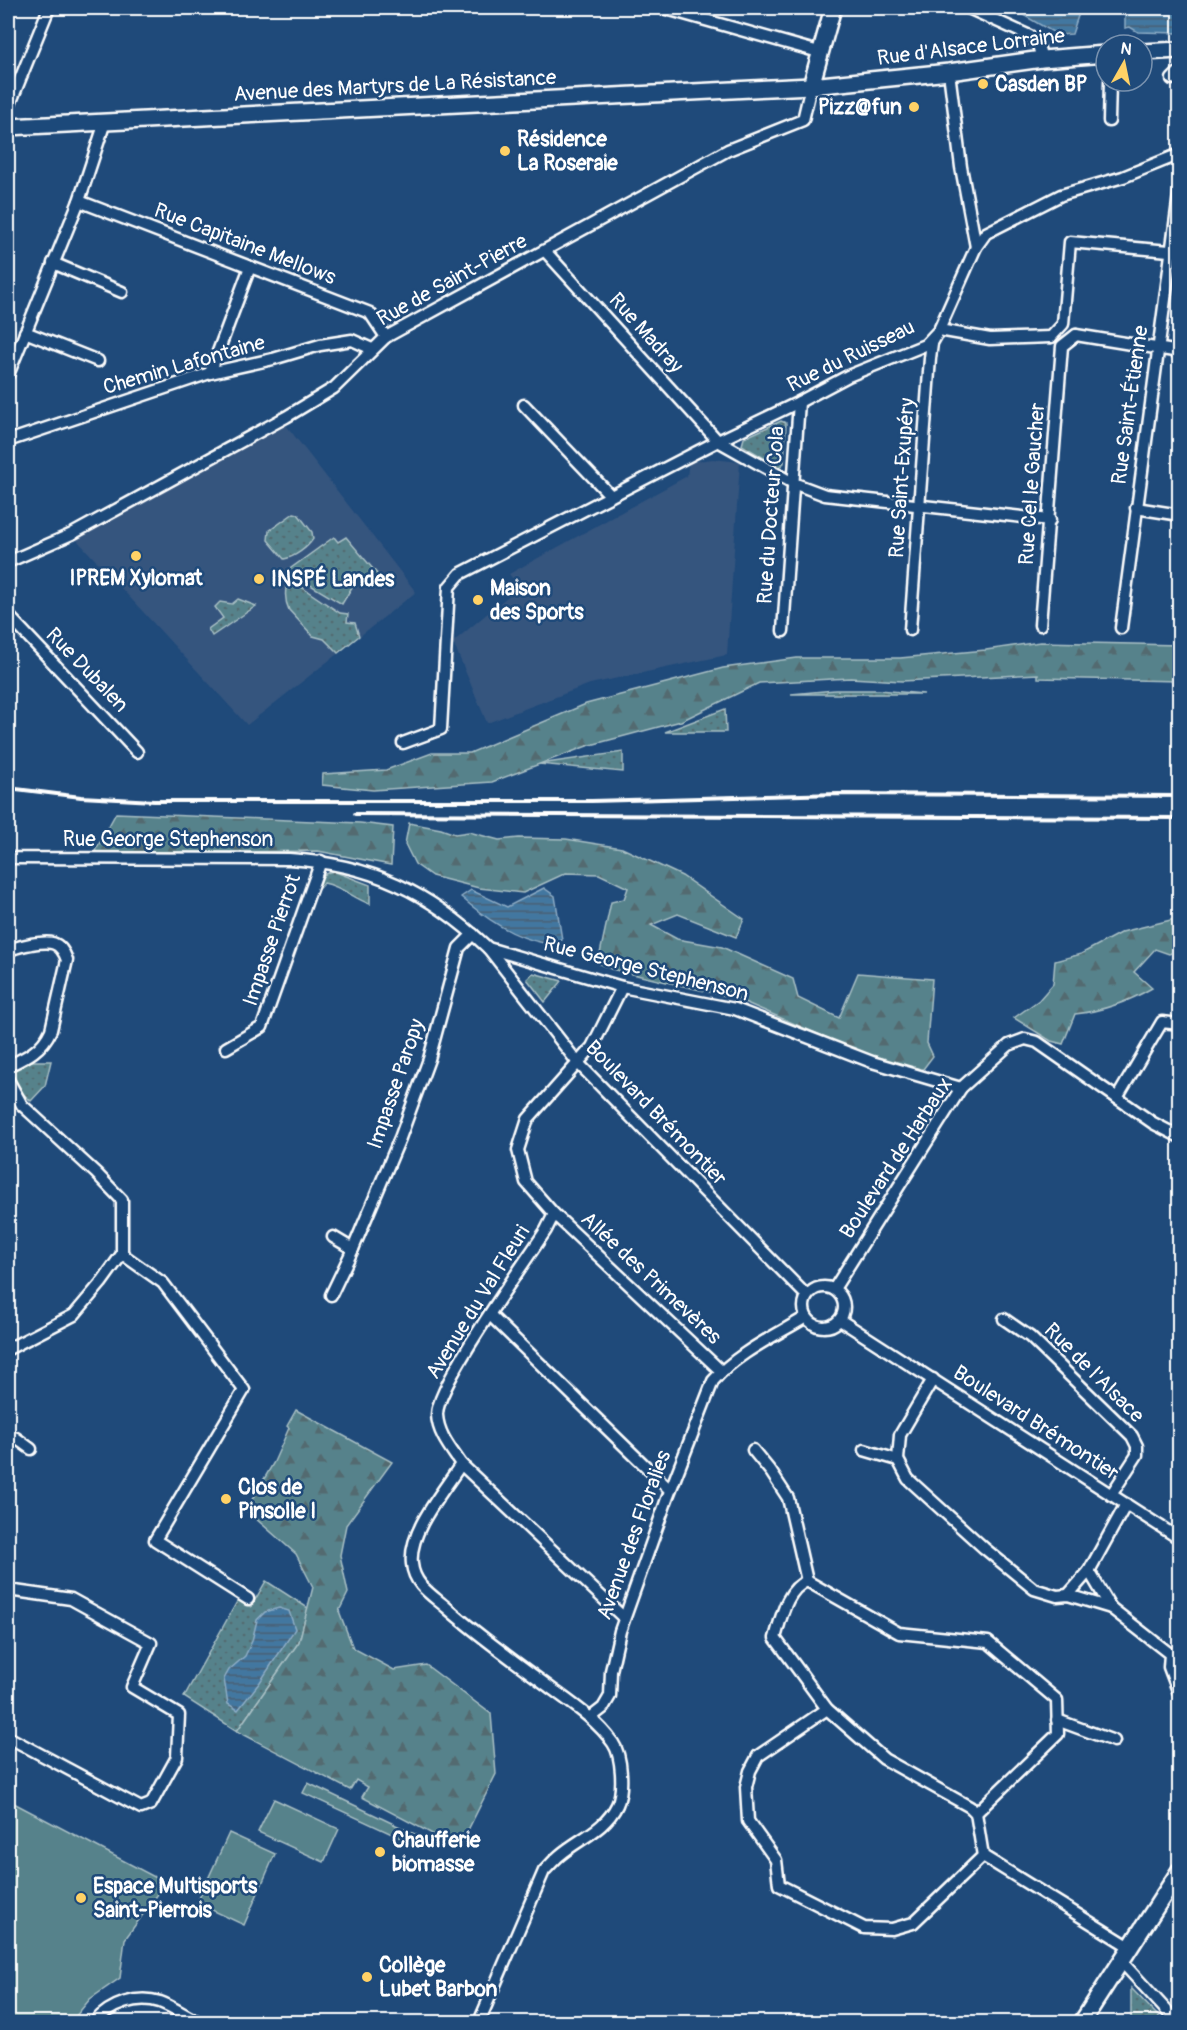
<svg xmlns="http://www.w3.org/2000/svg" width="1187" height="2030" viewBox="0 0 1187 2030" font-family="Pangolin,sans-serif">
  <style>
    .built { fill: #34547e }
    .grass { fill: url(#grass-dots); stroke: #aac0c5; stroke-width: 1.5 }
    .forest { fill: url(#forest-firs); stroke: #aac0c5; stroke-width: 1.5 }
    .garden { fill: #56828b; stroke: #aac0c5; stroke-width: 1.5 }
    .water { fill: url(#water-rules); stroke: #8eadc6; stroke-width: 1.5 }
    .lines { fill: none; stroke-linecap: round; stroke-linejoin: round }
    .street-casing { stroke: #fff; stroke-width: 15 }
    .secondary-casing { stroke: #fff; stroke-width: 20 }
    .street { stroke: #1f4a7a; stroke-width: 10 }
    .secondary { stroke: #1f4a7a; stroke-width: 15 }
    .rail { stroke: #fff; stroke-width: 4 }
    .poi-dot { fill: #ffd166; stroke: #1f4a7a; stroke-width: 2 }
    .labels { text-anchor: middle; dominant-baseline: central; stroke-width: 5; stroke-linejoin: round; paint-order: stroke }
    .street-label { font-size: 21px; fill: #fff; stroke: #1f4a7a }
    .poi-label { font-size: 21px; font-weight: bold; fill: #fff; stroke: #1f4a7a; text-anchor: start }
  </style>
  <defs>
    <pattern id="grass-dots" width="8" height="8" patternUnits="userSpaceOnUse" patternTransform="scale(1.5)"><rect width="8" height="8" fill="#56828b"/><path d="M2 2h.1M6 6h.1" fill="none" stroke="#526a6f" stroke-width="1.8" stroke-linecap="round"/></pattern>
    <pattern id="forest-firs" width="22" height="20" patternUnits="userSpaceOnUse" patternTransform="scale(1.5)"><rect width="22" height="20" fill="#56828b"/><path d="M5 1l3.5 6h-7zM16 11l3.5 6h-7z" fill="#526a6f"/></pattern>
    <pattern id="water-rules" width="6" height="5" patternUnits="userSpaceOnUse" patternTransform="scale(1.5)"><rect width="6" height="5" fill="#4377a0"/><path d="M0 2.5h6" fill="none" stroke="#485f72"/></pattern>
  </defs>
  <rect width="100%" height="100%" fill="#1f4a7a"/>
  <filter id="ink" filterUnits="userSpaceOnUse"><feTurbulence type="fractalNoise" baseFrequency=".0167" numOctaves="2"/><feDisplacementMap in="SourceGraphic" scale="12" xChannelSelector="R" yChannelSelector="G"/><feConvolveMatrix kernelMatrix="1 2 1 2 8 2 1 2 1" color-interpolation-filters="sRGB"/></filter>
  <g filter="url(#ink)">
    <g class="built">
      <path d="M286,425L416,592L247,725L76,539Z"/>
      <path d="M713,459L740,462L727,655L590,684L487,723L453,642L519,587L509,574L687,476L689,462Z"/>
    </g>
    <g class="grass">
      <path d="M781,421L786,423L784,463L779,467L742,445L744,438Z"/>
      <path d="M294,513L298,514L312,532L313,539C307,548 295,557 284,559L268,540L269,531Z"/>
      <path d="M334,537L338,542L346,537L379,576L380,582L359,581L352,587L342,604L287,571Z"/>
      <path d="M288,578L340,613L348,614L347,622L355,623L359,636L338,653L324,639L313,636L289,610C284,599 285,590 288,578Z"/>
      <path d="M238,599L256,606L212,636L208,629L223,618L215,607L220,602L232,604Z"/>
      <path d="M835,690H879L924,694H791Z"/>
      <path d="M725,709L726,732H665Z"/>
      <path d="M623,752V772L539,764Z"/>
      <path d="M333,871L370,885V904C353,898 343,887 324,883L318,889C320,878 321,874 333,871Z"/>
      <path d="M533,973L562,981L545,1002L527,979Z"/>
      <path d="M31,1061H51L45,1086L31,1101L16,1087L12,1077L15,1068Z"/>
      <path d="M266,1581L308,1608L299,1642L237,1731L184,1697L239,1598L251,1607Z"/>
      <path d="M1131,1988L1162,2020L1167,2022H1131Z"/>
    </g>
    <g class="forest">
      <path d="M1040,642L1179,645V681L1038,678V674L902,681L850,678L759,683L681,721L587,746L492,782L373,790L322,785L323,774L386,770L432,753H470L586,704L723,668L797,658H900L986,650Z"/>
      <path d="M116,813L360,823L393,827L391,865L318,851L94,853Z"/>
      <path d="M409,823L441,829L455,834L469,832L499,840L519,838L566,839L622,848L682,876L744,919L736,937L678,914L651,925L677,939L722,947L793,979L798,998L839,1018L858,973L932,979L927,1043L933,1056L917,1077L735,998L611,969L598,963L611,902L624,899L628,888L599,874L566,873L523,893L479,888L432,876L415,864L405,844Z"/>
      <path d="M1179,918V950L1169,954L1155,949L1134,972L1152,988C1128,1002 1102,1011 1075,1014L1063,1044L1051,1041L1014,1018L1039,1000L1053,984L1055,961L1081,954L1122,932Z"/>
      <path d="M296,1410L392,1462L346,1525L340,1555L348,1593L339,1611L353,1648L394,1670L426,1665L491,1714L496,1774L459,1848L362,1797L368,1787L356,1780L350,1790L237,1731L299,1642L313,1587L296,1554L246,1510L274,1462L289,1428L287,1426Z"/>
    </g>
    <g class="garden">
      <path d="M308,1783L425,1839L422,1848L303,1793Z"/>
      <path d="M274,1799L339,1829L324,1862L258,1832Z"/>
      <path d="M8,1800L166,1883L125,1939L120,1978L90,1999L71,2022H8Z"/>
      <path d="M229,1833L275,1854L244,1925L197,1903Z"/>
    </g>
    <g class="water">
      <path d="M1011,8H1072L1080,10L1072,34L1058,35Z"/>
      <path d="M1131,8H1179V33L1138,32L1130,27L1125,28V11Z"/>
      <path d="M544,888L555,896L562,940C557,941 549,944 544,943C512,937 485,918 461,897L471,890L507,907Z"/>
      <path d="M279,1608L289,1611L295,1629L260,1682L238,1710L228,1704L224,1679L229,1670L245,1656L252,1641L257,1620L265,1612Z"/>
    </g>
    <g class="lines">
      <g class="street-casing">
        <g id="street">
          <path d="M663,8L819,52"/>
          <path d="M968,8L1030,36L1038,45L1042,59"/>
          <path d="M949,72L961,167L976,247"/>
          <path d="M1172,79L1180,71"/>
          <path d="M8,109L49,8"/>
          <path d="M1109,121L1110,81"/>
          <path d="M79,201L370,313L386,337"/>
          <path d="M545,251L718,441L793,483L825,495L1050,520"/>
          <path d="M53,263L122,292"/>
          <path d="M939,330L990,339L1051,337"/>
          <path d="M25,332L98,361"/>
          <path d="M1076,335L1180,352"/>
          <path d="M1051,337L1063,324L1070,242L1180,252"/>
          <path d="M210,373L250,267"/>
          <path d="M8,375L79,201L105,122"/>
          <path d="M524,405L611,496"/>
          <path d="M8,441L210,373L273,359L320,345L352,340L372,349"/>
          <path d="M1136,508L1180,515"/>
          <path d="M8,562L72,534L286,417L334,388L386,337L728,150L803,120L811,86"/>
          <path d="M8,615L137,752"/>
          <path d="M1040,625L1062,346L1076,335"/>
          <path d="M1121,628L1180,187"/>
          <path d="M910,630L930,358L932,343L936,336"/>
          <path d="M783,631L799,402"/>
          <path d="M403,743L441,729L449,587L460,574L718,441L799,402L848,376L925,345L939,330L976,247L986,233L1061,195L1123,177L1180,154"/>
          <path d="M8,857L13,858L289,859C371,864 429,892 488,948L622,987L735,1009L872,1062L961,1088"/>
          <path d="M488,948L578,1063L807,1296"/>
          <path d="M8,951C15,947 22,946 31,944C50,941 60,940 67,960L51,1030C42,1050 27,1057 8,1066"/>
          <path d="M622,987L592,1047L528,1119L518,1150L526,1182L554,1214L546,1230C526,1261 436,1385 437,1415C438,1434 451,1449 461,1464L624,1618"/>
          <path d="M226,1048L262,1027L321,861"/>
          <path d="M8,1080L22,1105L96,1173L122,1200V1254L101,1283L74,1315L8,1349"/>
          <path d="M1117,1098L1162,1022L1180,1024"/>
          <path d="M554,1214L721,1371"/>
          <path d="M333,1237L353,1249L400,1138L429,1059L459,948L473,934"/>
          <path d="M122,1254L163,1283L244,1390L155,1540L248,1599"/>
          <circle cx="824" cy="1307" r="20"/>
          <path d="M834,1289L961,1088L1009,1045L1025,1039L1037,1042L1153,1123L1180,1137"/>
          <path d="M331,1295L353,1249"/>
          <path d="M490,1315L670,1490"/>
          <path d="M1004,1319L1030,1337L1132,1436L1137,1446V1455L1111,1495"/>
          <path d="M840,1320L1180,1539"/>
          <path d="M933,1379L900,1435L898,1460L908,1479L984,1548L1034,1589L1057,1596L1068,1595L1111,1608"/>
          <path d="M8,1435L16,1438L31,1449"/>
          <path d="M753,1450L771,1472L788,1498L807,1581"/>
          <path d="M864,1450L898,1460"/>
          <path d="M461,1464C444,1491 408,1531 412,1564C414,1585 432,1595 447,1608C479,1636 514,1661 548,1686C571,1703 596,1719 613,1743C622,1756 624,1790 617,1805C605,1830 580,1838 560,1855C554,1860 549,1866 544,1871L479,2022"/>
          <path d="M1089,1571L1111,1608L1170,1654L1169,1667L1180,1696"/>
          <path d="M807,1581C786,1589 781,1619 775,1638L827,1709L884,1759L970,1807L976,1813L983,1856L1130,1947"/>
          <path d="M807,1581L899,1633L988,1642L1057,1700L1058,1734L976,1813"/>
          <path d="M8,1590L71,1599L151,1643L132,1687L179,1715L177,1757L151,1804L141,1808L8,1737"/>
          <path d="M1068,1595L1089,1571L1126,1504"/>
          <path d="M827,1709L758,1756L750,1771L746,1787L748,1821L776,1860L779,1885L864,1928L892,1929L913,1923L983,1856"/>
          <path d="M593,1720L594,1715L603,1708L610,1696L611,1671L620,1631L667,1499L713,1381C737,1353 775,1336 806,1317"/>
          <path d="M1057,1720L1114,1741"/>
          <path d="M1121,1961L1177,2022"/>
          <path d="M95,2022C110,2004 137,1995 160,2002C173,2007 186,2016 199,2022"/>
        </g>
      </g>
      <g class="secondary-casing">
        <g id="secondary">
          <path d="M1142,52L1180,50"/>
          <path d="M811,86L833,8"/>
          <path d="M8,127L811,86L949,72L1042,59L1106,54"/>
          <path d="M1082,2022L1180,1870"/>
        </g>
      </g>
      <use href="#street" class="street"/>
      <use href="#secondary" class="secondary"/>
      <g class="rail">
        <path d="M8,788L81,797L154,801H592L838,794L1180,796"/>
        <path d="M355,814L1180,818"/>
      </g>
    </g>
  </g>
  <g class="poi-dot">
    <circle cx="983" cy="84" r="6"/>
    <circle cx="914" cy="107" r="6"/>
    <circle cx="505" cy="151" r="6"/>
    <circle cx="136" cy="556" r="6"/>
    <circle cx="259" cy="579" r="6"/>
    <circle cx="478" cy="600" r="6"/>
    <circle cx="226" cy="1499" r="6"/>
    <circle cx="380" cy="1852" r="6"/>
    <circle cx="81" cy="1898" r="6"/>
    <circle cx="367" cy="1977" r="6"/>
  </g>
  <g class="labels">
    <g class="street-label">
      <text transform="translate(971 47) rotate(-7)">Rue d'Alsace Lorraine</text>
      <text transform="translate(395 86) rotate(-3)">Avenue des Martyrs de La Résistance</text>
      <text transform="translate(245 244) rotate(21)">Rue Capitaine Mellows</text>
      <text transform="translate(452 280) rotate(-29)">Rue de Saint-Pierre</text>
      <text transform="translate(646 333) rotate(48)">Rue Madray</text>
      <text transform="translate(851 356) rotate(-26)">Rue du Ruisseau</text>
      <text transform="translate(184 365) rotate(-16)">Chemin Lafontaine</text>
      <text transform="translate(1130 405) rotate(-82)">Rue Saint-Étienne</text>
      <text transform="translate(902 478) rotate(-86)">Rue Saint-Exupéry</text>
      <text transform="translate(1032 484) rotate(-86)">Rue Cel le Gaucher</text>
      <text transform="translate(771 515) rotate(-86)">Rue du Docteur Cola</text>
      <text transform="translate(87 670) rotate(46)">Rue Dubalen</text>
      <text x="168" y="839">Rue George Stephenson</text>
      <text transform="translate(272 940) rotate(-71)">Impasse Pierrot</text>
      <text transform="translate(646 969) rotate(14)">Rue George Stephenson</text>
      <text transform="translate(396 1084) rotate(-71)">Impasse Paropy</text>
      <text transform="translate(656 1113) rotate(46)">Boulevard Brémontier</text>
      <text transform="translate(896 1158) rotate(-57)">Boulevard de Harbaux</text>
      <text transform="translate(651 1278) rotate(43)">Allée des Primevères</text>
      <text transform="translate(478 1302) rotate(-58)">Avenue du Val Fleuri</text>
      <text transform="translate(1094 1373) rotate(45)">Rue de l'Alsace</text>
      <text transform="translate(1036 1423) rotate(33)">Boulevard Brémontier</text>
      <text transform="translate(634 1535) rotate(-70)">Avenue des Floralies</text>
    </g>
    <g class="poi-label">
      <text x="995" y="84">Casden BP</text>
      <text x="902" y="107" text-anchor="end">Pizz@fun</text>
      <text x="517" y="139">Résidence<tspan x="517" dy="24">La Roseraie</tspan></text>
      <text x="136" y="578" text-anchor="middle">IPREM Xylomat</text>
      <text x="271" y="579">INSPÉ Landes</text>
      <text x="490" y="588">Maison<tspan x="490" dy="24">des Sports</tspan></text>
      <text x="238" y="1487">Clos de<tspan x="238" dy="24">Pinsolle I</tspan></text>
      <text x="392" y="1840">Chaufferie<tspan x="392" dy="24">biomasse</tspan></text>
      <text x="93" y="1886">Espace Multisports<tspan x="93" dy="24">Saint-Pierrois</tspan></text>
      <text x="379" y="1965">Collège<tspan x="379" dy="24">Lubet Barbon</tspan></text>
    </g>
  </g>
  <rect width="1187" height="2030" fill="none" stroke="#1f4a7a" stroke-width="30"/>
  <rect x="15" y="15" width="1157" height="2000" fill="none" stroke="#fff" stroke-width="2" filter="url(#ink)"/>
  <g transform="translate(1124 63) rotate(9)"><circle r="28" fill="#1f4a7a" stroke="#7992af" stroke-width="1.5"/>
  <path d="M0-4.5L10 22L0 15L-10 22Z" fill="#ffd166"/>
  <text y="-9" font-size="16" font-weight="bold" text-anchor="middle" fill="#ffffff">N</text>
  </g>
</svg>
